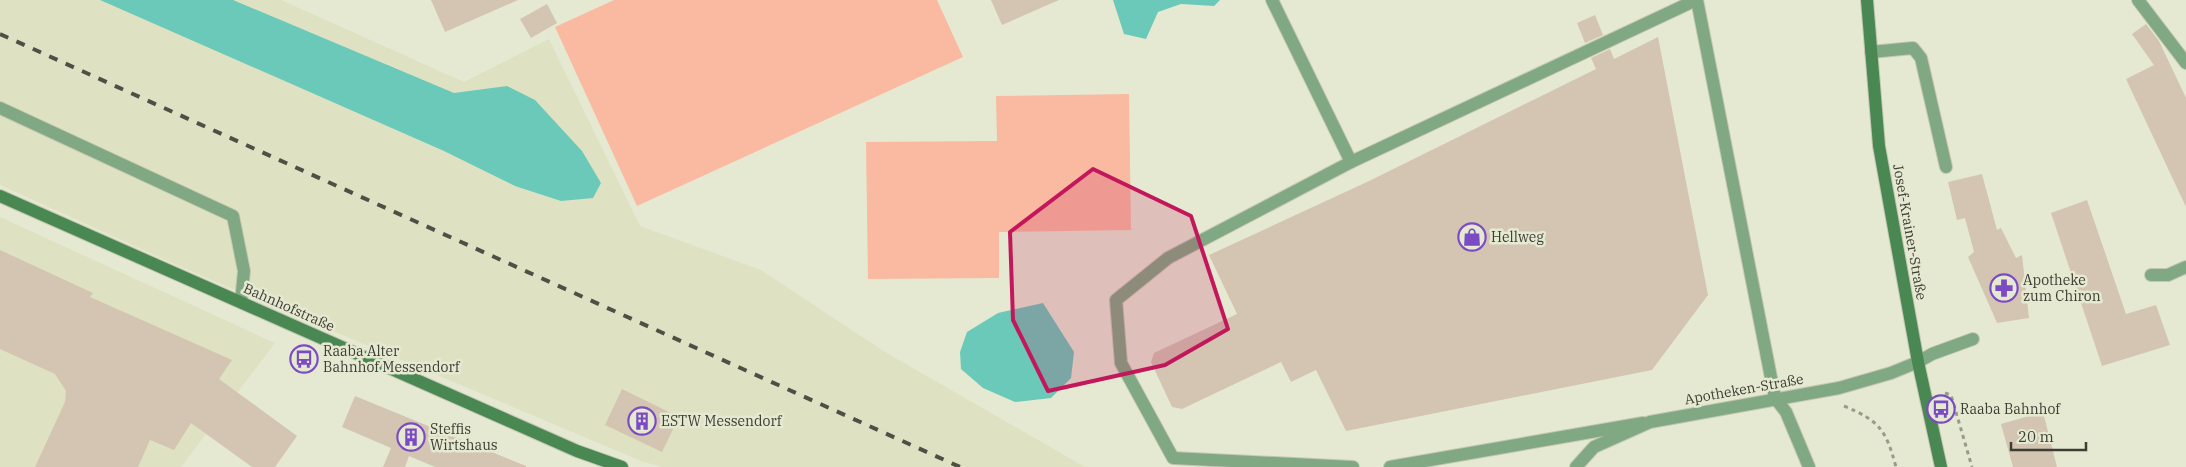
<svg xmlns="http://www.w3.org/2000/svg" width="2186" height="467" viewBox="0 0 2186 467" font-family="'IBM Plex Serif',serif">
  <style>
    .built { fill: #dee2c2 }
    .green { fill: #f9baa1 }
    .water { fill: #6bc9b9 }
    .building { fill: #d3c5b1 }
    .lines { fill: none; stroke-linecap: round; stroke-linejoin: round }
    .lane-casing { stroke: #c4c7b2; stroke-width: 14 }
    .street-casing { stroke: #c4c7b2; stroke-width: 14 }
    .secondary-casing { stroke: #c4c7b2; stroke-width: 14 }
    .path { stroke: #999b8a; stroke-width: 3; stroke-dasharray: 4 4; stroke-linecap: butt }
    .lane { stroke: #80a883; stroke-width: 12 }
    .street { stroke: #80a883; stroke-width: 12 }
    .secondary { stroke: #4a8853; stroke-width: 12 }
    .rail { stroke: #4f5045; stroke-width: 4; stroke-dasharray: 9 9; stroke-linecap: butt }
    .marked { fill: #c2185b; fill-opacity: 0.2; stroke: #c2185b; stroke-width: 4; stroke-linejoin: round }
    .labels { text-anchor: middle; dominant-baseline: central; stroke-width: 5; stroke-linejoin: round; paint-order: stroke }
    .street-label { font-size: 14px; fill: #3d3e34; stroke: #e6e9d1 }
    .poi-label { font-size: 14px; fill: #3d3e34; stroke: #e6e9d1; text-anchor: start }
  </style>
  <rect width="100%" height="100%" fill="#e6e9d1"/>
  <g class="built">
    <path d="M0,0H281L464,82L549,39L640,226L761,270L885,352L1085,467H661L641,461L181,267L0,185Z"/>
    <path d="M0,217L275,343L181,467H0Z"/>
  </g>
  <g class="green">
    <path d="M614,0H937L963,57L637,206L555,27Z"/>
    <path d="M1129,94L1131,230L999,232V278L868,279L866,142L997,141L996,96Z"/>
  </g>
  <g class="water">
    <path d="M100,0H233L454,93L507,86L535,100L582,151L601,183L593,198L561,201L515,186L444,151Z"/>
    <path d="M1113,0H1220L1214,6L1181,4L1158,12L1146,39L1124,34Z"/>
    <path d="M1043,303L1074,352L1071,378L1051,398L1015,402L983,388L961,369L960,352L967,332L998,313Z"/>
  </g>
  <g class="building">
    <path d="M431,0H518L445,32Z"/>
    <path d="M991,0H1059L1002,25Z"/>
    <path d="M547,4L557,23L531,38L520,19Z"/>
    <path d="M1595,15L1603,35L1585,43L1577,23Z"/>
    <path d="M2146,24L2159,41L2186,98V207L2126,79L2154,65L2132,34Z"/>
    <path d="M1658,37L1708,295L1652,370L1346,431L1316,370L1291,382L1281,362L1182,409L1172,407L1151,362L1154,353L1237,314L1209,255L1367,182L1596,69L1591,58L1610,49L1614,59Z"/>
    <path d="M1982,174L1997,230L2001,228L2016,258L2022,255L2029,318L1997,323L1968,257L1974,252L1965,218L1957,220L1948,182Z"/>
    <path d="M2087,200L2126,314L2156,305L2170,345L2102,366L2051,213Z"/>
    <path d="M0,250L93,293L90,297L232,360L219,379L297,436L275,467H252L191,423L174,450L150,440L138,467H35L65,402L66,391L55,374L0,349Z"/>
    <path d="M622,389L679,417L662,452L605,425Z"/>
    <path d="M355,396L526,466V467H435L409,456L405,467H383L391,448L342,427Z"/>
    <path d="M2043,412L2057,467H2013L2001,424Z"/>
  </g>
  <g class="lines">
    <g class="lane-casing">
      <g id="lane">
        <path d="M1697,0L1775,398L1786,412L1809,467"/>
        <path d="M1871,52L1913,48L1921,58L1946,167"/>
        <path d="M0,108L233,216L244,271L241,302"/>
        <path d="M2151,275H2168L2186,267"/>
        <path d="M1918,362L1932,354L1973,339"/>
        <path d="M1353,467L1173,458L1121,363L1116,300L1168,258L1351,162L1696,0"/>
        <path d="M1390,467L1643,423"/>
      </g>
    </g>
    <g class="street-casing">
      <g id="street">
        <path d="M1272,0L1351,162"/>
        <path d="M2138,0L2186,63"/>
        <path d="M1576,467L1594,447L1650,422L1839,388L1891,373L1918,362"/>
      </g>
    </g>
    <g class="secondary-casing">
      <g id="secondary">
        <path d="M1867,0L1879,146L1918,362L1941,467"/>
        <path d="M0,196L577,451L622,467"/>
      </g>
    </g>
    <g class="path">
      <path d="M1945,393L1951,395L1972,467"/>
      <path d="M1844,406C1880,421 1886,430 1896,467"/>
    </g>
    <use href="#lane" class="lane"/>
    <use href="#street" class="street"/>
    <use href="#secondary" class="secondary"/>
    <path class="rail" d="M0,34L960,467"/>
  </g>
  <path class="marked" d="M1093,169L1191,216L1228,329L1165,365L1048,391L1013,320L1010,232Z"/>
  <defs>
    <g id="shop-ring" transform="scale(1.4375)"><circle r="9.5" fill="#e6e9d1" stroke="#7a4bc3" stroke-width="1.5"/><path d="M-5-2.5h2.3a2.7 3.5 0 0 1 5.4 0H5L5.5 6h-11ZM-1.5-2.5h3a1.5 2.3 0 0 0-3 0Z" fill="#7a4bc3"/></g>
    <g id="pharmacy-ring" transform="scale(1.4375)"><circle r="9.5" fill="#e6e9d1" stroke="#7a4bc3" stroke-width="1.5"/><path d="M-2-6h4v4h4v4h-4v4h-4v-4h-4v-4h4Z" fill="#7a4bc3"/></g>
    <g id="bus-ring" transform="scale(1.4375)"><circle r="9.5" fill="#e6e9d1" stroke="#7a4bc3" stroke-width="1.5"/><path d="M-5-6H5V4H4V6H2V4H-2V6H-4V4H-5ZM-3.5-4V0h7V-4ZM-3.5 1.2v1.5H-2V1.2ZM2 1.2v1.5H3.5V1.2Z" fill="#7a4bc3"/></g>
    <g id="building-ring" transform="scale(1.4375)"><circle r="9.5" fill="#e6e9d1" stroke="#7a4bc3" stroke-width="1.5"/><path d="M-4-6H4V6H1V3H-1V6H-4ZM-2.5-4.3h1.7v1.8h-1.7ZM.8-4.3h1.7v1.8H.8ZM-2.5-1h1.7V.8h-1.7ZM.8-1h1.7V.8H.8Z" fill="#7a4bc3"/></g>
  </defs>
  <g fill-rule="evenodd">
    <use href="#shop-ring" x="1472" y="237"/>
    <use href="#pharmacy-ring" x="2004" y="288"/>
    <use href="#bus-ring" x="304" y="359"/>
    <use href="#bus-ring" x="1941" y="409"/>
    <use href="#building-ring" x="642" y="421"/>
    <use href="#building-ring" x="411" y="437"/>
  </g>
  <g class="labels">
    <g class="street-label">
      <text transform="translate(1910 232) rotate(80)">Josef-Krainer-Straße</text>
      <text transform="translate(289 307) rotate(24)">Bahnhofstraße</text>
      <text transform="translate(1744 389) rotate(-10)">Apotheken-Straße</text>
    </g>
    <g class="poi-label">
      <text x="1491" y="237">Hellweg</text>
      <text x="2023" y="280">Apotheke<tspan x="2023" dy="16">zum Chiron</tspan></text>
      <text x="323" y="351">Raaba Alter<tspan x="323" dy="16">Bahnhof Messendorf</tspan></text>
      <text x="1960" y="409">Raaba Bahnhof</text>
      <text x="661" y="421">ESTW Messendorf</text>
      <text x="430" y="429">Steffis<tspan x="430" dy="16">Wirtshaus</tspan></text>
    </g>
  </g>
  <path d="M2011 442v8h75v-8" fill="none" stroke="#3d3e34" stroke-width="2.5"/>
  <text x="2018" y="442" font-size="15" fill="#3d3e34" stroke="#e6e9d1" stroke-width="4" paint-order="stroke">20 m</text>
</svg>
